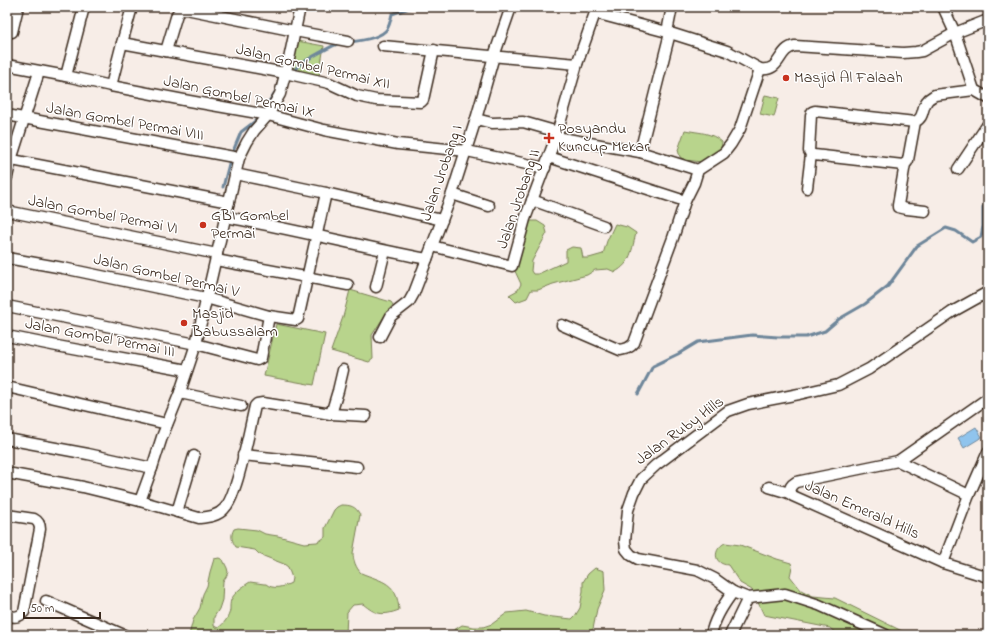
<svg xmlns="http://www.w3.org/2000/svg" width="995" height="642" viewBox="0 0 995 642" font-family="'Indie Flower',sans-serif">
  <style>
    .green { fill: #b8d48c; stroke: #7a7f55 }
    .water { fill: #90c4ed; stroke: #6e869a }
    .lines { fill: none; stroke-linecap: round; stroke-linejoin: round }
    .stream { stroke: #6e869a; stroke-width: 3 }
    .minor-casing { stroke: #3b2a1e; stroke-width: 13 }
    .minor { stroke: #fff; stroke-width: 10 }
    .poi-dot { fill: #c8321e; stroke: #fff; stroke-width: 1.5 }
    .labels { text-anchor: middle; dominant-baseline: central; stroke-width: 3; stroke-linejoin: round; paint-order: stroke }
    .street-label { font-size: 16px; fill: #3b2a1e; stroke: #fff }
    .poi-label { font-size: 16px; fill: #3b2a1e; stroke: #fff; text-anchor: start }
  </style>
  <rect width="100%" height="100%" fill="#f7ede7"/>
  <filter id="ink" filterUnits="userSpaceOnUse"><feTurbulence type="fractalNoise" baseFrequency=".025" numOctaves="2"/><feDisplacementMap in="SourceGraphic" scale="8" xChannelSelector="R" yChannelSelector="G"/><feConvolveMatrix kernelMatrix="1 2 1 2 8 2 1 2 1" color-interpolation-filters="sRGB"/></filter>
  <g filter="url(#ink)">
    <g class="green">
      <path d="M297,41L324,46L319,76L291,71Z"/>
      <path d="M765,95L779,98L774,117L760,114Z"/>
      <path d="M685,130C699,133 711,132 722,142L721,150L702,162L685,160L680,157L678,150Z"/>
      <path d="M528,221H537L545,226L547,233L532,261L531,271L533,274H538L566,261V250L572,247L581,248L583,258H589L603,254L607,241L615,224L627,227L636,233C632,249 631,264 615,272L608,269L595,270L587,275L553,284L538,290H531L527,298L516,302L509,295L518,290L521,284L514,269Z"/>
      <path d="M350,290L391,302L393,305L387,312L372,335L373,359L369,362L331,351L343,317Z"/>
      <path d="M276,324L325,334L314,385L264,376Z"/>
      <path d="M341,505C350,505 356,506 360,515L353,553C353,560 356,568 361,573C383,582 397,582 399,610C383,616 376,615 363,604L353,605L347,612L346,635H189L193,620L200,608L203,594L207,586L210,572L214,559L219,558L223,560L227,568L228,572L226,577L223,581L222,600L219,609L214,617V626L218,628C224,624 229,617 230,610C230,606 230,603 231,600C235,592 242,587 250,582L264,584H266C273,590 283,587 291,583L292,578L288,567L284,564L266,557L259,554L255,550L236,547C232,541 230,536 234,529L238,528L257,530L265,534L278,536L304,543L317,542L321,540L325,537V528L334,510L337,507Z"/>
      <path d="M725,543L740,545L777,559L791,563L792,567L790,576L801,590L813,596L835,598L910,635H838L830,628L764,615L752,590L740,583L728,565C713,564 713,549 725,543Z"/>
      <path d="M595,568L604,571L605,590L597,609L593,629L586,634L565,635H446L462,625L474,627H483L492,624L507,613L526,611L544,616L572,619L575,616L580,608L583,591V582L588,574Z"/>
    </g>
    <path class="water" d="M976,427L982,437L964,448L958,438Z"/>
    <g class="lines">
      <g class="stream">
        <path d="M349,42C359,41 381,38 387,29C390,25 391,18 392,14L412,7"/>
        <path d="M292,73C294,71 296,68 298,66C304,61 334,44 341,43"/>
        <path d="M263,111L277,89"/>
        <path d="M223,187L231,156L241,132L258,119"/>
        <path d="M638,394L653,366L678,354L698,342L752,335L778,337H806L825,331L839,319L865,304L888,286L917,246L946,228L956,231L972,242L981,237L983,226V208L987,199L988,198"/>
      </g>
      <g class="minor-casing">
        <g id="minor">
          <path d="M943,7L955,33L974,90L988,98"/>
          <path d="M595,13L667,32L727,51L760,69C782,72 777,49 795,46L903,53L916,52L922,51L955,33L988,20"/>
          <path d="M12,32L18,7"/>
          <path d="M667,32L672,7"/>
          <path d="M122,43L285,73L329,83L357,96L376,100L421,102L423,100L434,50"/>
          <path d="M383,46L577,64"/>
          <path d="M166,51L177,14L181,10L186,9L295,31L348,41"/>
          <path d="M7,65L66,76L111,86L189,101L268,115L324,130L398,144L467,151L545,168"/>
          <path d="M66,76L84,7"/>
          <path d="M111,86L122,43L132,7"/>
          <path d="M7,115L239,158"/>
          <path d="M476,119L492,123L523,122L558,132"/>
          <path d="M915,122L908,160L907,162L903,165L814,155L811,154L809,151L811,115L812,112L815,111L915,122C925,117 921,109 927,101C929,98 932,97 935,95L974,90"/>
          <path d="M556,137L640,152L698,170"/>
          <path d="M640,152L670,33"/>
          <path d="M549,157L685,201L694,183L698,170L724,153L731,144L740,129L760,69"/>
          <path d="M7,159L229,202"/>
          <path d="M905,164L898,205V207L907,209L925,211"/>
          <path d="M958,169L988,124"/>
          <path d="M235,174L326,193L442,220"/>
          <path d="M7,177L11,160L39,72"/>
          <path d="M807,188L811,154"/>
          <path d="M452,194L489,206"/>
          <path d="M532,200L604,226"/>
          <path d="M7,211L217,254"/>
          <path d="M226,217C293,229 359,246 427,259"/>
          <path d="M432,246L512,266L525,219L556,137L577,64L595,13L601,7"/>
          <path d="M7,258L63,268L206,298L269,316L296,320L298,319L326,193"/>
          <path d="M216,260L348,285"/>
          <path d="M376,287L385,251"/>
          <path d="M7,306L196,344L257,360L261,358L269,316"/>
          <path d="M562,325L620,350C626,349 630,348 634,343L673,238L685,201"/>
          <path d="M7,336L57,346L187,370"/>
          <path d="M380,337L391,316L409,302L414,293L432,246L452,194L476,119L494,56L511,7"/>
          <path d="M7,387L167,424"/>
          <path d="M180,393L241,406"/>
          <path d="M988,398L898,461L796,482C791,485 790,487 789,493L793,496L943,563L988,577"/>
          <path d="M331,414L366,416"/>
          <path d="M7,439L88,454L152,468"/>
          <path d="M243,455L357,467"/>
          <path d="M898,461L969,495"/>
          <path d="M7,473L83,487L140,501L199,518C208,517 218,516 224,509C231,502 233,492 236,484C244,459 249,432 255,406L257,404L263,403L331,414L338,391L343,370"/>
          <path d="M769,487L789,493"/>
          <path d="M140,501L152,468L162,437L179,395L196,344L239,158L247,142L254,131L268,115L280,94L289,59L300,7"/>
          <path d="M177,512L194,456"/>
          <path d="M7,515L34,519C38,521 40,524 40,529L24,612C18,618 15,617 7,616"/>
          <path d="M943,563L969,495L988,452"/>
          <path d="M46,601L124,635"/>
          <path d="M711,635C714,619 723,605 733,592"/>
          <path d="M730,635L748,598"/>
          <path d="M886,635L819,605L785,594L748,598L733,592L715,579L697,570L638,559L631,555L626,549L625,541L628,510L634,493L641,479L656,465L728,411L748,404L799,394L838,385L869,369L952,312L988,292"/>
        </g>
      </g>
      <use href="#minor" class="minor"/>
    </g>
  </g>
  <g class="poi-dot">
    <circle cx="786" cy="78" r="4"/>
    <path d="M547 132h4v4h4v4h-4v4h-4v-4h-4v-4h4z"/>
    <circle cx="203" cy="225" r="4"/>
    <circle cx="184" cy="323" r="4"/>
  </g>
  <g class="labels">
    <g class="street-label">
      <text transform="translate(313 67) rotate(13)">Jalan Gombel Permai XII</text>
      <text transform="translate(239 97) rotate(12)">Jalan Gombel Permai IX</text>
      <text transform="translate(125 122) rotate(10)">Jalan Gombel Permai VIII</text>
      <text transform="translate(442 173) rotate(-71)">Jalan Jrobang I</text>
      <text transform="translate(519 199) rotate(-71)">Jalan Jrobang II</text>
      <text transform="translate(103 215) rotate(11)">Jalan Gombel Permai VI</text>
      <text transform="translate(166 276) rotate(13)">Jalan Gombel Permai V</text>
      <text transform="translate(100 338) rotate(11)">Jalan Gombel Permai III</text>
      <text transform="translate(680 431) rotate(-36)">Jalan Ruby Hills</text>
      <text transform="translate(862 510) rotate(24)">Jalan Emerald Hills</text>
    </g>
    <g class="poi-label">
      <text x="794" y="78">Masjid Al Falaah</text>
      <text x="558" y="129">Posyandu<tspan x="558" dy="18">Kuncup Mekar</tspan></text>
      <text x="211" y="216">GBI Gombel<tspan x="211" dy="18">Permai</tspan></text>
      <text x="192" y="314">Masjid<tspan x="192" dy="18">Babussalam</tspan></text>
    </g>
  </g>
  <rect width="995" height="642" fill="none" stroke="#fff" stroke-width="24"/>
  <rect x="12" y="12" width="971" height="618" fill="none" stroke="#3b2a1e" stroke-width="1.5" filter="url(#ink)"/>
  <path d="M24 612v6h76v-6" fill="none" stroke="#3b2a1e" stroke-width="2"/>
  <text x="30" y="612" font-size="12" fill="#3b2a1e" stroke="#ffffff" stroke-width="3" paint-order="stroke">50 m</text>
</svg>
